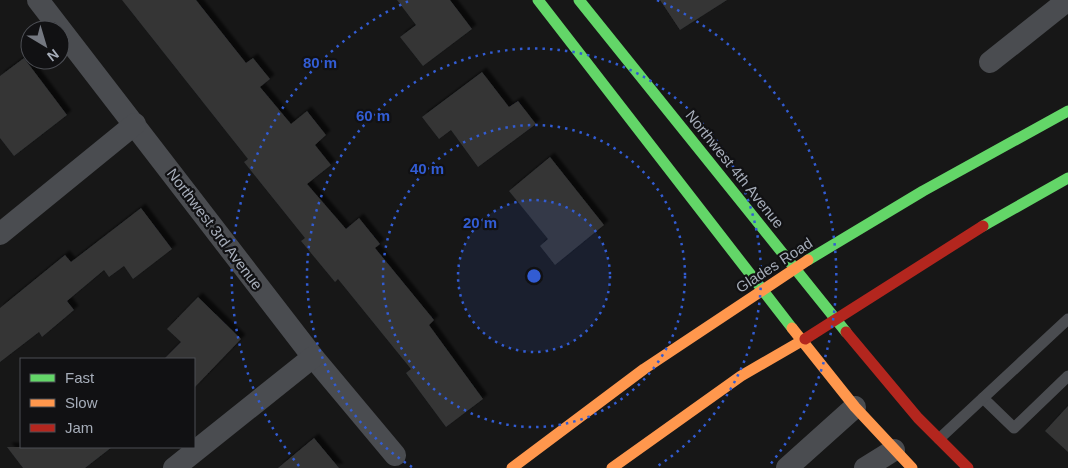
<svg xmlns="http://www.w3.org/2000/svg" width="1068" height="468" viewBox="0 0 1068 468" font-family="Helvetica,sans-serif">
  <style>
    .building { fill: #343536; filter: url(#shadow) }
    .lines { fill: none; stroke-linecap: round; stroke-linejoin: round }
    .lane { stroke: #4a4c50; stroke-width: 11 }
    .street { stroke: #4a4c50; stroke-width: 22 }
    .fast { stroke: #63d668; stroke-width: 11 }
    .slow { stroke: #ff974d; stroke-width: 11 }
    .jam { stroke: #b3261e; stroke-width: 11 }
    .ring { fill: none; stroke: #325cd3; stroke-width: 2.5; stroke-dasharray: 2.5 5 }
    .labels { text-anchor: middle; dominant-baseline: central; stroke-width: 4.5; stroke-linejoin: round; paint-order: stroke }
    .street-label { font-size: 15px; fill: #a6adb9; stroke: #111113 }
    .centre { fill: #325cd3; stroke: #111113; stroke-width: 2.5 }
    .ring-label { font-size: 15px; text-anchor: middle; font-weight: bold; fill: #325cd3; stroke: #111113; stroke-width: 4.5; stroke-linejoin: round; paint-order: stroke }
  </style>
  <defs>
    <filter id="shadow"><feDropShadow dx="4.5" dy="-4.5" stdDeviation="1" flood-color="#0009"/></filter>
  </defs>
  <rect width="100%" height="100%" fill="#171717"/>
  <g class="building">
    <path d="M122,0H196L246,63L253,58L270,79L260,87L291,124L307,111L326,135L315,145L331,165L307,184L346,229L359,218L380,244L375,248L434,320L429,325L483,399L446,427L406,373L411,369L338,279L335,282L301,241L305,238L244,162L248,159Z"/>
    <path d="M397,0H450L472,29L423,66L400,37L416,25Z"/>
    <path d="M660,0H727L680,30Z"/>
    <path d="M24,58L67,115L14,156L0,138V76Z"/>
    <path d="M482,72L509,107L518,101L536,124L478,167L451,130L439,139L422,117Z"/>
    <path d="M550,157L604,225L555,265L540,246L548,239L509,191Z"/>
    <path d="M141,208L172,249L133,279L124,266L109,277L104,270L67,301L74,310L42,337L39,332L0,362V308L65,255L71,262Z"/>
    <path d="M198,297L241,339L194,388V359H164L181,342L167,329Z"/>
    <path d="M1068,406V452L1045,431Z"/>
    <path d="M314,438L339,468H278Z"/>
    <path d="M7,447H112L85,468H23Z"/>
  </g>
  <g class="lines">
    <g class="lane">
      <path d="M983,398L1014,428L1068,376"/>
      <path d="M939,439L1068,319"/>
    </g>
    <g class="street">
      <path d="M38,0L313,357L395,455"/>
      <path d="M990,62L1068,0"/>
      <path d="M0,234L135,124"/>
      <path d="M174,468L313,357"/>
      <path d="M787,468L855,407"/>
      <path d="M865,468L894,450"/>
    </g>
    <g class="fast">
      <path d="M538,0L792,328"/>
      <path d="M579,0L846,332"/>
      <path d="M983,226L1068,178"/>
      <path d="M808,260L923,191L1068,111"/>
    </g>
    <g class="slow">
      <path d="M792,328L855,407L912,468"/>
      <path d="M512,468L644,369L808,260"/>
      <path d="M612,468L741,376L805,339"/>
    </g>
    <g class="jam">
      <path d="M846,332L918,418L968,468"/>
      <path d="M805,339L983,226"/>
    </g>
  </g>
  <circle cx="534" cy="276" r="76" fill="#325cd3" fill-opacity=".12"/>
  <g class="ring">
    <circle cx="534" cy="276" r="76"/>
    <circle cx="534" cy="276" r="151"/>
    <path d="M412 467A227 227 0 1 1 656 467"/>
    <path d="M299 466A302 302 0 0 1 411 0M657 0A302 302 0 0 1 769 466"/>
  </g>
  <g class="labels">
    <g class="street-label">
      <text transform="translate(735 169) rotate(51)">Northwest 4th Avenue</text>
      <text transform="translate(215 229) rotate(53)">Northwest 3rd Avenue</text>
      <text transform="translate(774 265) rotate(-33)">Glades Road</text>
    </g>
  </g>
  <circle cx="534" cy="276" r="8" class="centre"/>
  <g class="ring-label">
    <text x="320" y="68">80 m</text>
    <text x="373" y="121">60 m</text>
    <text x="427" y="174">40 m</text>
    <text x="480" y="228">20 m</text>
  </g>
  <rect x="20" y="358" width="175" height="90" fill="#111113" stroke="#4d4f55"/>
  <rect x="30" y="374" width="25" height="8" fill="#63d668" stroke="#4d4f55"/>
  <text x="65" y="383" font-size="15" fill="#a6adb9">Fast</text>
  <rect x="30" y="399" width="25" height="8" fill="#ff974d" stroke="#4d4f55"/>
  <text x="65" y="408" font-size="15" fill="#a6adb9">Slow</text>
  <rect x="30" y="424" width="25" height="8" fill="#b3261e" stroke="#4d4f55"/>
  <text x="65" y="433" font-size="15" fill="#a6adb9">Jam</text>
  <g transform="translate(45 45) rotate(142)"><circle r="24" fill="#111113" stroke="#4d4f55"/>
  <path d="M0-4L9 19L0 12L-9 19Z" fill="#747880"/>
  <text y="-8" font-size="14" font-weight="bold" text-anchor="middle" fill="#a6adb9">N</text>
  </g>
</svg>
